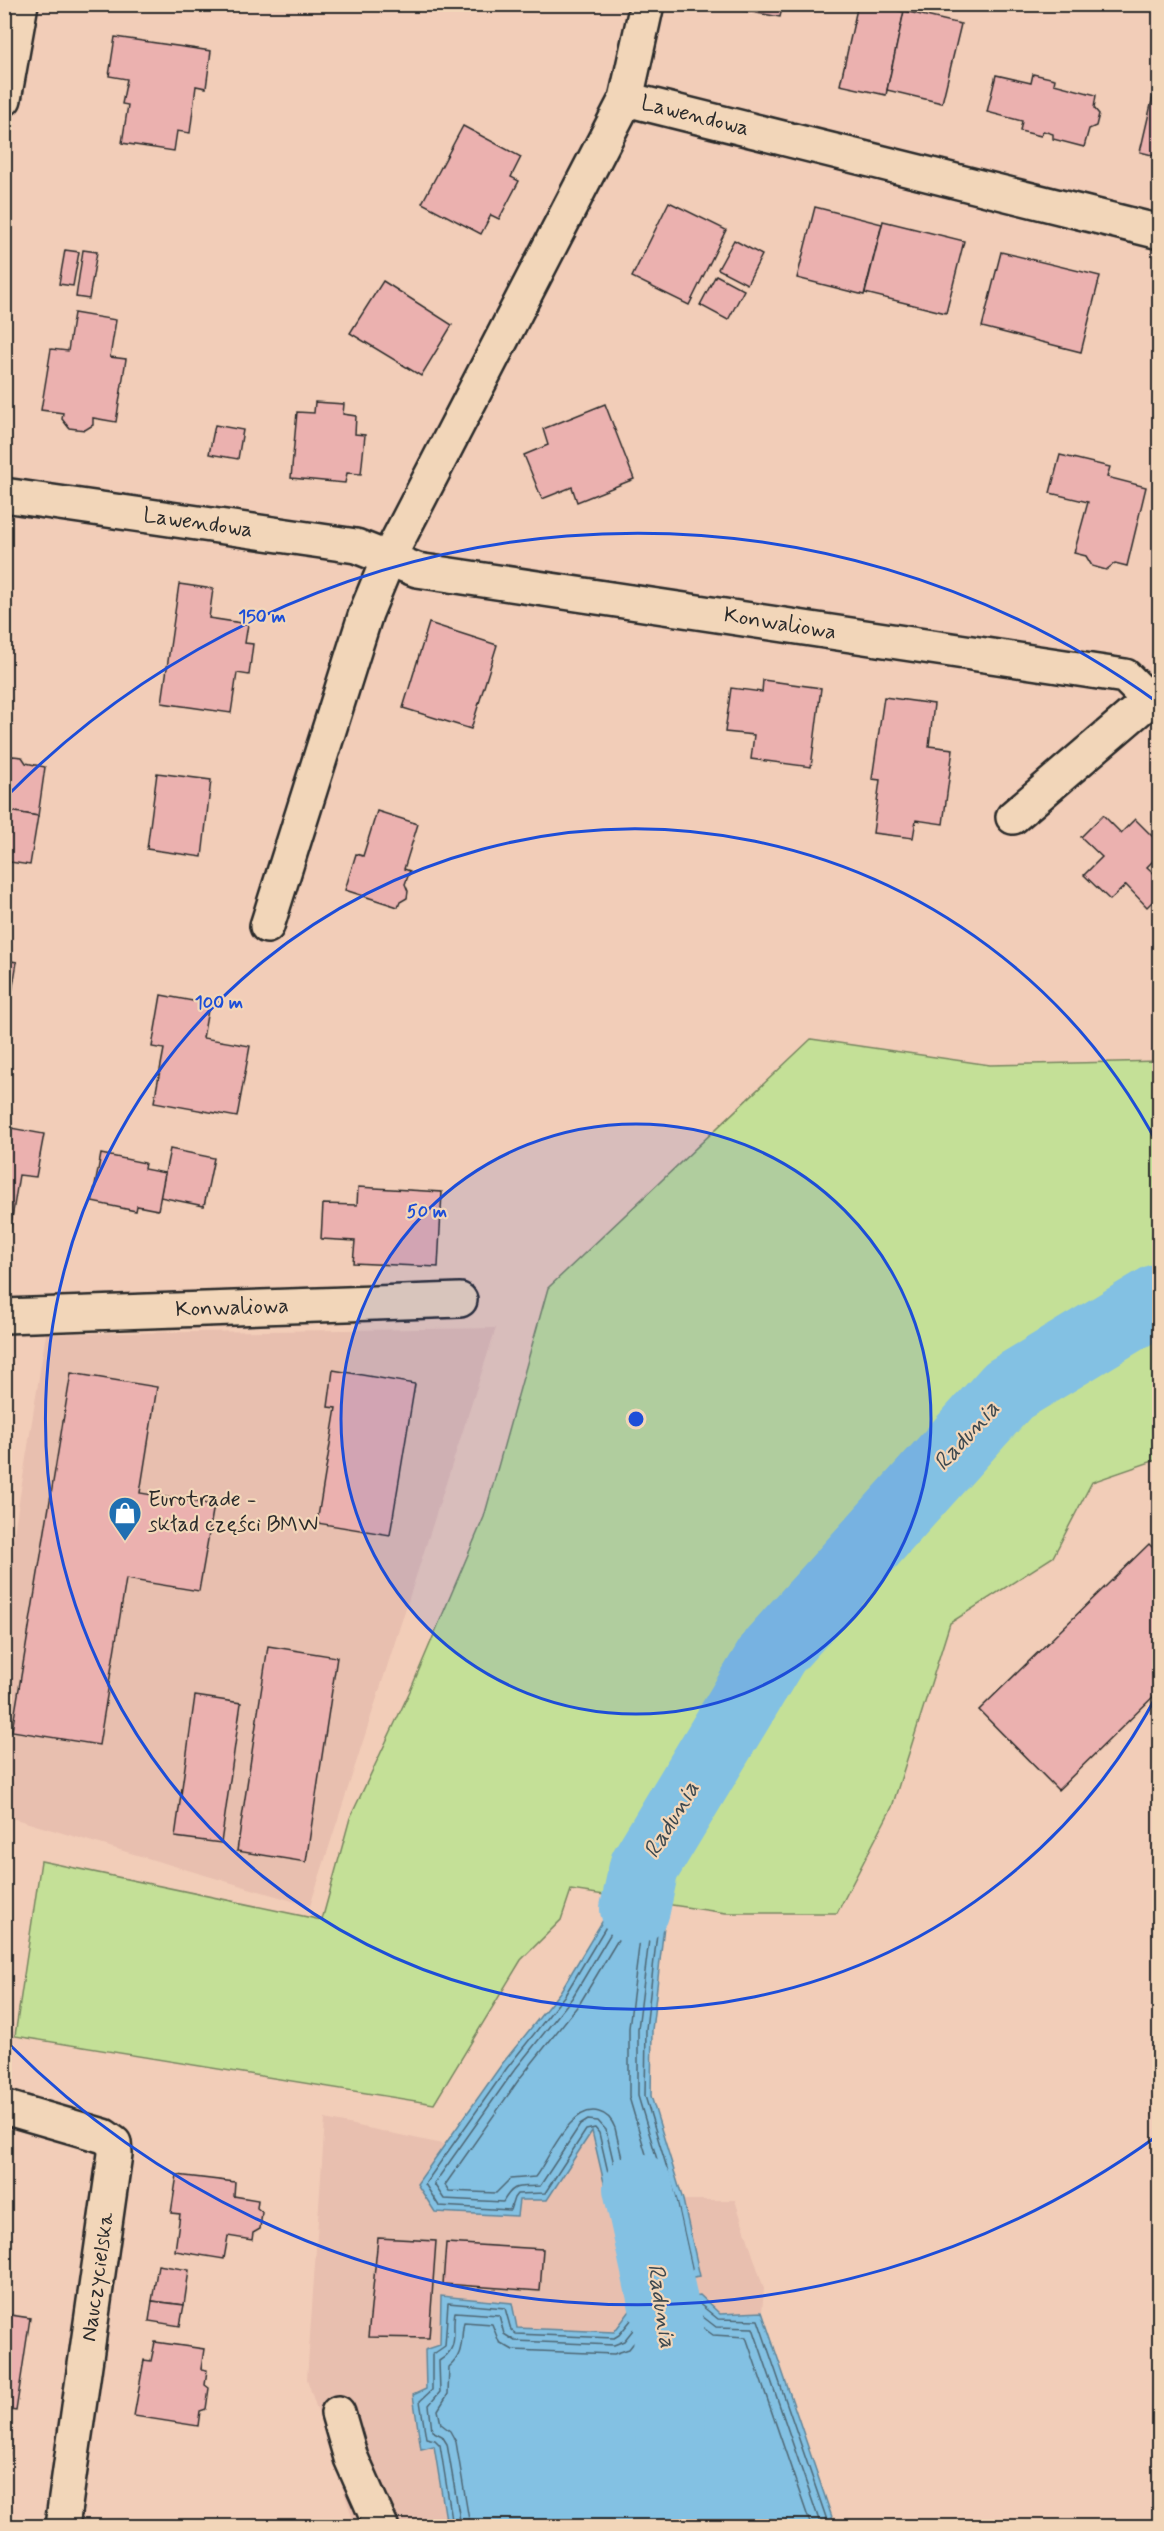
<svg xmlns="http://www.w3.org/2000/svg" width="1164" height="2531" viewBox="0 0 1164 2531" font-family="Mynerve,sans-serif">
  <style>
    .built { fill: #e8bfaf }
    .green { fill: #c4e097; stroke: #788661; stroke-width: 1.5 }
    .water { fill: #83c1e3; stroke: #608599; stroke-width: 1.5 }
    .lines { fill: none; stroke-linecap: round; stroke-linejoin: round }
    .shore { stroke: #4e6775; stroke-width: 1.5 }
    .river { stroke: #83c1e3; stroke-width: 70 }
    .building { fill: #ebb1af; stroke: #2b2b2b; stroke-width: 1.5 }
    .minor-casing { stroke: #2b2b2b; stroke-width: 38 }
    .minor { stroke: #f2d6b9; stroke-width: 33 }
    .ring { fill: none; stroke: #1d4ed8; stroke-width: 3 }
    .labels { text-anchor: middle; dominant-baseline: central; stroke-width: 4.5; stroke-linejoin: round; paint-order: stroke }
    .street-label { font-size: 22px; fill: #2b2b2b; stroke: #f2d6b9 }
    .poi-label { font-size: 22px; fill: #2b2b2b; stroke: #f2d6b9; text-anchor: start }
    .water-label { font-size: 24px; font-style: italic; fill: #3d4950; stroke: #f2d6b9 }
    .centre { fill: #1d4ed8; stroke: #f2d6b9; stroke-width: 3 }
    .ring-label { font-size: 18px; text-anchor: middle; font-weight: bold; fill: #1d4ed8; stroke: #f2d6b9; stroke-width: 4.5; stroke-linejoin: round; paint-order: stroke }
  </style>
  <rect width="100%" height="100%" fill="#f2cdb8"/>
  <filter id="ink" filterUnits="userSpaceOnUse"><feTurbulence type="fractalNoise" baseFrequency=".0167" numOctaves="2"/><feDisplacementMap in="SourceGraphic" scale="12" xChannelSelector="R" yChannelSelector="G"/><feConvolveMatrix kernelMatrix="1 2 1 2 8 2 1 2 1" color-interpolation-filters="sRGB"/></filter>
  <g filter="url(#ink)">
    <g class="built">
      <path d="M496,1328L310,1906L5,1816V1589L46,1334Z"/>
      <path d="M325,2119L447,2145L417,2184L435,2212L516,2216L519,2200H547L592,2131L700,2276L683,2200H735L764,2289L762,2312L720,2314L614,2332L516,2328L425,2350L426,2390L422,2449L433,2445L447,2526H355L307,2379Z"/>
    </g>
    <path class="green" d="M811,1039L990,1065L1159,1061V1459L1092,1482L1053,1557L950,1623L892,1807L837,1913H726L571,1890L561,1920L521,1960L434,2104L15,2036L41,1861L322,1920L350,1818L410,1691L484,1517L548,1288Z"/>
    <g class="water">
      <path d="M660,1812L690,1830L665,1917L652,2030L651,2096L683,2200L700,2276L628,2286L592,2131L547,2200H519L517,2216L435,2212L417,2184L502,2064L560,1992L605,1917L627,1858Z"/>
      <path d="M700,2295L720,2314L762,2312L835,2526H447L434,2446L421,2449L413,2395L426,2389L425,2350L440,2345L441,2296L512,2303L517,2328L614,2332L636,2303Z"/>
    </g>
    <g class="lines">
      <g class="shore">
        <path d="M664,1821L683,1834L659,1916L646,2029L645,2096L677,2201L692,2268L690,2271L635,2279L632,2277L599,2133L595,2128L586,2130L545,2193L517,2194L514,2198L510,2210L439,2206L425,2184L507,2068L565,1995L610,1920L633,1861L660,1822Z"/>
        <path d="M666,1831L674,1838L652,1915L638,2029V2096L670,2203L683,2262L681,2265L641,2271L638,2268L606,2130L598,2121L588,2120L580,2125L540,2186C520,2188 515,2181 503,2202L444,2199L434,2184L513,2072L572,1998L617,1923L639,1865L662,1832Z"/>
        <path d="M652,1862L657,1865L643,1914L629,2028V2097L661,2205L672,2254L670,2257L648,2260L645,2258L615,2128C612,2120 607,2114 599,2112C571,2103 549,2159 535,2177L510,2179L496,2193L449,2191L445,2185L520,2078L580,2003L625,1928L647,1869Z"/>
        <path d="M453,2526L440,2445L435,2440L426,2438L420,2401L432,2390V2355L445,2346L448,2303L505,2308L511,2330L516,2334L614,2338L619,2335L640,2309L697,2302L718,2319L758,2320L829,2526"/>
        <path d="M461,2526L447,2444L442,2436L432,2431L429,2405L440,2392L439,2361C461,2347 451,2333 455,2312L499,2315L504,2334L515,2341L614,2345L624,2341L644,2316L694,2310L716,2327L753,2328L821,2526"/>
        <path d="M470,2526L456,2442L450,2431L441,2424L438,2410L448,2394L449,2367C465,2353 460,2340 464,2322L492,2324L499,2342L513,2350L614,2354L629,2349L648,2325L691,2319L713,2335L746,2337L811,2526"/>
      </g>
      <g class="river">
        <path d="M635,1909L644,1867L774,1651L1008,1390L1160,1298"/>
        <path d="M638,2188L668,2324L673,2526"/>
      </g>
    </g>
    <g class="building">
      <path d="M717,4H783L780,17L717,6Z"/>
      <path d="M858,4H870L904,12L886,95L840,85Z"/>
      <path d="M904,11L961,24L942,103L887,90Z"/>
      <path d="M115,37L211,51L206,88L196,86L190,133L177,131L174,151L122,143L128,105L122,104L127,79L109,76Z"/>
      <path d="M1033,74L1055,79L1054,84L1096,95L1094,108L1099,114L1096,126L1089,129L1084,147L1053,139V134L1043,131L1041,136L1020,131L1022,121L987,112L996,75L1031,83Z"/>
      <path d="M1153,96L1160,97V157L1140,152Z"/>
      <path d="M463,126L521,157L511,177L519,181L499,219L491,215L481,234L422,203Z"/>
      <path d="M669,202L726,230L689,305L632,277Z"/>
      <path d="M815,207L882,224L864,295L797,278Z"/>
      <path d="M883,221L964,241L946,313L865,293Z"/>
      <path d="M734,240L762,255L747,284L718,269Z"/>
      <path d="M65,250L79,252L73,286L59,284Z"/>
      <path d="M83,250L97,252L89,299L76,297Z"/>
      <path d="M1001,252L1100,276L1081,352L982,327Z"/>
      <path d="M716,275L744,290L728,320L700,305Z"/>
      <path d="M383,281L452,325L421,376L350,333Z"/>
      <path d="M74,313L116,320L110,357L126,359L116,422L93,418V425L85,430L69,428L62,419L63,413L41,410L51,349L68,351Z"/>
      <path d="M315,402L344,404L343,414L356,416L355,434L365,435L361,474L347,473L345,483L291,478L297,412L314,413Z"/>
      <path d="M605,404L634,479L577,502L572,487L542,499L524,455L548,445L543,429Z"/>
      <path d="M215,425L243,430L238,459L209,454Z"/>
      <path d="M1060,455L1110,467L1107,477L1146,487L1127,566L1115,563L1106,570L1092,566L1086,556L1074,553L1088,502L1050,493Z"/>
      <path d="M179,584L213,589L209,618L248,624L245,643L253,644L249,675L237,673L231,713L162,703Z"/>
      <path d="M429,623L497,645L471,729L403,708Z"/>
      <path d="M763,680L821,688L811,767L751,759L754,735L725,732L731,688L762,692Z"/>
      <path d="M884,697L934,704L929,746L953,749L943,824L916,820L913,838L873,833L880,780L872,779Z"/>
      <path d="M13,756L22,757L26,763L45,767L38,816L4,810V760Z"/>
      <path d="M157,773L211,780L202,857L147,849Z"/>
      <path d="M4,810L38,816L30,865L10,862L4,866Z"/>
      <path d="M377,811L418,824L404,869L410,871L405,884L408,891L407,898L400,902L398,907L345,890L356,854L363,856Z"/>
      <path d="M1103,815L1121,833L1135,819L1160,844V854L1147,867L1160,879V894L1147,907L1126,885L1110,900L1084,875L1102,857L1081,837Z"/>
      <path d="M4,960L17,962L9,1010H4Z"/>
      <path d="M161,995L209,1004L203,1038L250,1046L237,1117L154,1102L164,1049L152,1047Z"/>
      <path d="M4,1010H9L4,1036Z"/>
      <path d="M4,1114L7,1115L5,1127L44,1134L36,1177L19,1175L10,1231L4,1230Z"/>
      <path d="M170,1149L214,1158L204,1206L160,1197Z"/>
      <path d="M101,1154L145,1163L144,1169L165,1173L158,1210L137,1206L136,1211L92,1202Z"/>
      <path d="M358,1187L442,1192L438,1267L353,1263L355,1241L321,1239L323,1204L357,1205Z"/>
      <path d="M333,1370L415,1384L390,1535L317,1523L336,1408L328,1407Z"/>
      <path d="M71,1373L157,1387L140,1493L214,1505L199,1591L126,1579L99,1745L12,1731Z"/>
      <path d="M1149,1544L1160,1555V1690L1058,1790L979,1710Z"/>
      <path d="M268,1646L337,1657L306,1862L237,1851Z"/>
      <path d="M195,1696L241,1703L221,1843L175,1837Z"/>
      <path d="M177,2175L235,2182L234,2196L258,2200L257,2208L262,2212L260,2229L253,2233L252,2240L228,2236L224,2259L175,2251L180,2214L171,2213Z"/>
      <path d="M378,2238L436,2241L429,2338L368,2337Z"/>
      <path d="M446,2243L543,2249L540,2291L443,2284Z"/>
      <path d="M158,2265L189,2270L184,2305L152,2301Z"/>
      <path d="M152,2301L184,2305L180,2326L149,2321Z"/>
      <path d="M4,2314L30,2318L16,2411L4,2409Z"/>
      <path d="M155,2342L204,2349L201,2369L207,2370L205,2385L209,2388L206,2409L200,2411L198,2426L134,2416L144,2360L151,2361Z"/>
      <path d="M5,2452L9,2453L4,2478V2453Z"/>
    </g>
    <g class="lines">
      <g class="minor-casing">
        <g id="minor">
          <path d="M4,99L21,4"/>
          <path d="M626,99L647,4"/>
          <path d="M4,495L356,546L417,570L1125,676L1149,700"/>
          <path d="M1013,817L1160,691"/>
          <path d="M267,926L366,613L389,557L626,99L1160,232"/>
          <path d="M4,1316L460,1300"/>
          <path d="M4,2107L104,2136L114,2143L115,2154L62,2526"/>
          <path d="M338,2413L351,2458L381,2526"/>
        </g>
      </g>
      <use href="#minor" class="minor"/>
    </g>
  </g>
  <circle cx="636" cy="1419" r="295" fill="#1d4ed8" fill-opacity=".12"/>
  <g class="ring">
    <circle cx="636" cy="1419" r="295"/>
    <path d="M1159 1691A590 590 0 1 1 1159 1147"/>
    <path d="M1157 2136A886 886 0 0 1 10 2045M10 793A886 886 0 0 1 1157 702"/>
  </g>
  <defs>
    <g id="shop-pin" transform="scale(1.725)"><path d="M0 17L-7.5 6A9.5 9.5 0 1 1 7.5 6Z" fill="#1f6fb2" stroke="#f2d6b9"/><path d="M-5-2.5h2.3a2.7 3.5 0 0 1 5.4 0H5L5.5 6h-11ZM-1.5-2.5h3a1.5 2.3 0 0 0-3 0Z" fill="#fff"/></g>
  </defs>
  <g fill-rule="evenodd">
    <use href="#shop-pin" x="125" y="1513"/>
  </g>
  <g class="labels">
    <g class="street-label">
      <text transform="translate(695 116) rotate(14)">Lawendowa</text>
      <text transform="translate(198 523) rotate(8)">Lawendowa</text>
      <text transform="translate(780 624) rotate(9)">Konwaliowa</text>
      <text transform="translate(232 1308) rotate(-2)">Konwaliowa</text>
      <text transform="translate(98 2277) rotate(-82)">Nauczycielska</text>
    </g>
    <g class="poi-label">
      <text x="148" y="1500">Eurotrade -<tspan x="148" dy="25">skład części BMW</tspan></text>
    </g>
    <g class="water-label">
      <text transform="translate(967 1436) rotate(-48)">Radunia</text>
      <text transform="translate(672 1820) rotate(-59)">Radunia</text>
      <text transform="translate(661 2306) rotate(81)">Radunia</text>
    </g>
  </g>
  <circle cx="636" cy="1419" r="9" class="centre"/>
  <g class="ring-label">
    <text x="262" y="622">150 m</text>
    <text x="219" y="1008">100 m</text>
    <text x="427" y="1217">50 m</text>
  </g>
  <rect width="1164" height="2531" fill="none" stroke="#f2d6b9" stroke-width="24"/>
  <rect x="12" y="12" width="1140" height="2507" fill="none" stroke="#2b2b2b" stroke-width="2" filter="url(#ink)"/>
</svg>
